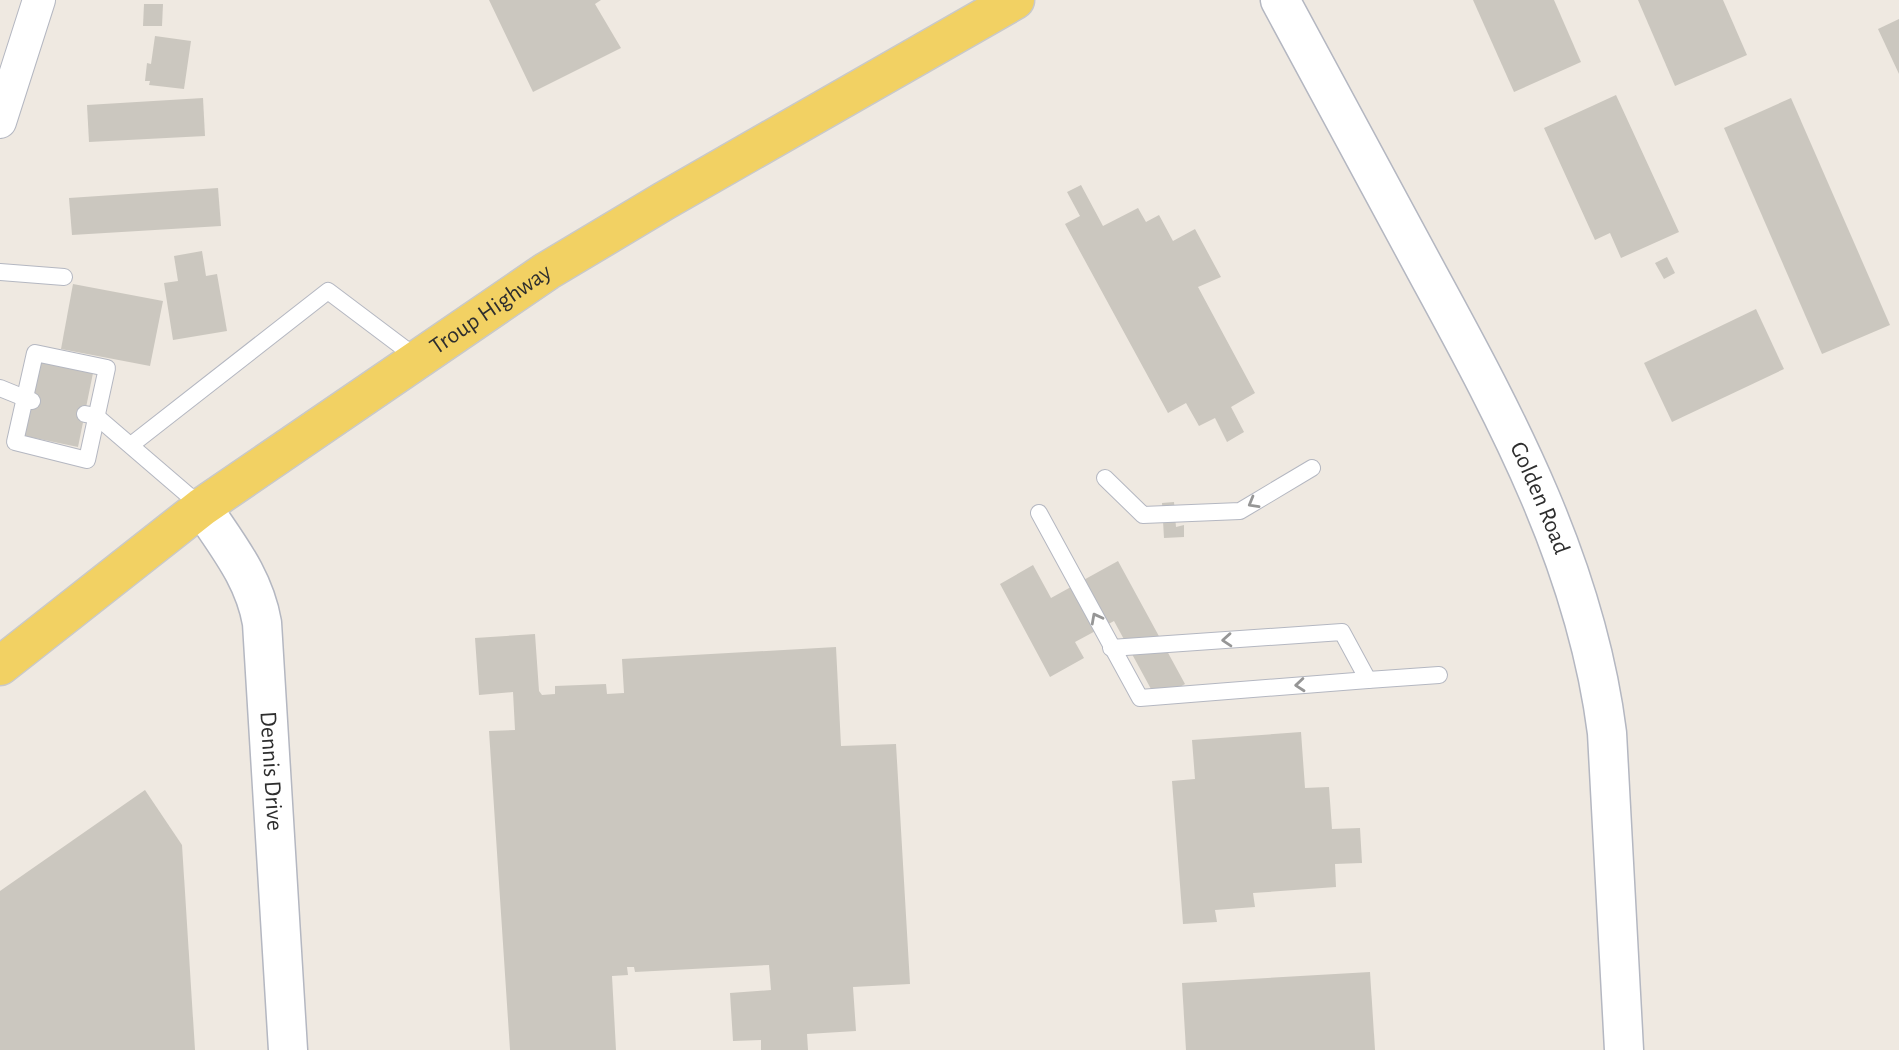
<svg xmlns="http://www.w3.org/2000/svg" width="1899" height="1050" viewBox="0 0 1899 1050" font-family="'Alegreya Sans',sans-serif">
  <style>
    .building { fill: #cbc7bf }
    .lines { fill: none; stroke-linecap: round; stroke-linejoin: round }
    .service-casing { stroke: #b4b7c1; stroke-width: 18 }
    .minor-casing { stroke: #b4b7c1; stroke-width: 34 }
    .tertiary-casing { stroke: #b4b7c1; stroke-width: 41 }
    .primary-casing { stroke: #c9c9c9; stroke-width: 41 }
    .service { stroke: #fff; stroke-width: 16 }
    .minor { stroke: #fff; stroke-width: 32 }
    .tertiary { stroke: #fff; stroke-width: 38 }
    .primary { stroke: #f2d163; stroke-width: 38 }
    .oneway { stroke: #969696 }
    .labels { text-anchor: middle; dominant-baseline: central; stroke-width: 6; stroke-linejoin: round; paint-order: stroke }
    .street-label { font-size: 24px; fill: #2e2e2e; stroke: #fff }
  </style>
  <rect width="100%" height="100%" fill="#efe9e1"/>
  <g class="building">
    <path d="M489,0H601L595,4L621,48L533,92Z"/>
    <path d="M1473,0H1554L1581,62L1514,92Z"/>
    <path d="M1638,0H1723L1747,55L1675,86Z"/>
    <path d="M144,4H163L162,26H143Z"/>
    <path d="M1899,19V74L1878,29Z"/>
    <path d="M155,36L191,41L184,89L149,85L150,81H145L147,63L151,64Z"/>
    <path d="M1616,95L1679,232L1621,258L1610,233L1595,240L1544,128Z"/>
    <path d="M203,98L205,136L89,142L87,105Z"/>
    <path d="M1791,98L1890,325L1822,354L1724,128Z"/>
    <path d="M1081,185L1103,226L1138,208L1146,222L1159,215L1173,241L1195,229L1221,277L1198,287L1255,393L1231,407L1244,432L1227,442L1215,418L1199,426L1186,403L1168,413L1065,224L1080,216L1067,192Z"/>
    <path d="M218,188L221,226L72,235L69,198Z"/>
    <path d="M202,251L206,276L217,274L227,331L173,340L164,283L178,281L174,256Z"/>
    <path d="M1667,257L1675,273L1664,279L1655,263Z"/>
    <path d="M73,284L163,301L150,366L61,349Z"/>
    <path d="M1756,309L1784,369L1672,422L1644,363Z"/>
    <path d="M40,362L93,373L78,447L25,436Z"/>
    <path d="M1174,502L1176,527L1184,525V537L1164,538L1162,503Z"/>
    <path d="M1118,561L1185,684L1157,700L1114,621L1075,642L1084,658L1050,677L1000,584L1033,565L1051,598Z"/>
    <path d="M535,634L539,691L542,695L555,694V686L606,684L607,694L624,693L622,659L836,647L841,746L896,744L910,984L853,987L856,1031L807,1034L808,1050H761V1040L733,1041L730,993L771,990L769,965L635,972L634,967H627L628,975L612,976L616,1050H510L489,731L515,730L513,692L479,695L475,638Z"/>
    <path d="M1301,732L1305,788L1329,787L1332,829L1360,828L1362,863L1335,864L1336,887L1253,893L1255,907L1215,910L1217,922L1183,924L1172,781L1195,779L1192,740Z"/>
    <path d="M145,790L182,845L195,1050H0V891Z"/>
    <path d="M1370,972L1375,1050H1186L1182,983Z"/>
  </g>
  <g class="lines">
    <g class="service-casing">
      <g id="service">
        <path d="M0,272L64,277"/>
        <path d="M35,353L107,368L87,460L15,442Z"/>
        <path d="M0,388L32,401"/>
        <path d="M85,414L96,416L202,507"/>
        <path d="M131,445L328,291L417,358"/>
        <path d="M1105,478L1143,515L1240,511L1312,468"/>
        <path d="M1039,513L1140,698L1368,680"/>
        <path d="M1111,648L1342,632L1368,680L1439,675"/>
      </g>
    </g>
    <g class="minor-casing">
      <path id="minor" d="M0,122L39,0"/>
    </g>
    <g class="tertiary-casing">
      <g id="tertiary">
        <path id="s1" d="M1280,0C1330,92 1379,184 1429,276C1508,421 1586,566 1607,733L1624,1050"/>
        <path id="s2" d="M202,507C227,545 254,577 262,623L288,1050"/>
      </g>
    </g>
    <g class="primary-casing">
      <g id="primary">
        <path id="s3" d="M0,666L202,507L547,271L664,201L1015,0"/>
      </g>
    </g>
    <use href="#service" class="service"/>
    <use href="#minor" class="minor"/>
    <use href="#tertiary" class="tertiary"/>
    <use href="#primary" class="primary"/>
  </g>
  <defs><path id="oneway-chevron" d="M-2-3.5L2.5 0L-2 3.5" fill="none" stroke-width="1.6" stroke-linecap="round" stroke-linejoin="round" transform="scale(1.75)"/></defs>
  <g class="oneway">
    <use href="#oneway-chevron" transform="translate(1253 503) rotate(150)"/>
    <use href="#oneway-chevron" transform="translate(1096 618) rotate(-118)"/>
    <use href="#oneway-chevron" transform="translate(1227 640) rotate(176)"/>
    <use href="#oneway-chevron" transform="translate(1300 685) rotate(175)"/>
  </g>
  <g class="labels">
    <g class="street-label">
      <text stroke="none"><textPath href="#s3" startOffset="607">Troup Highway</textPath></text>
      <text stroke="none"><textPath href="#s1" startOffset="562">Golden Road</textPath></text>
      <text stroke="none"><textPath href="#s2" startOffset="280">Dennis Drive</textPath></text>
    </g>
  </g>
</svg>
